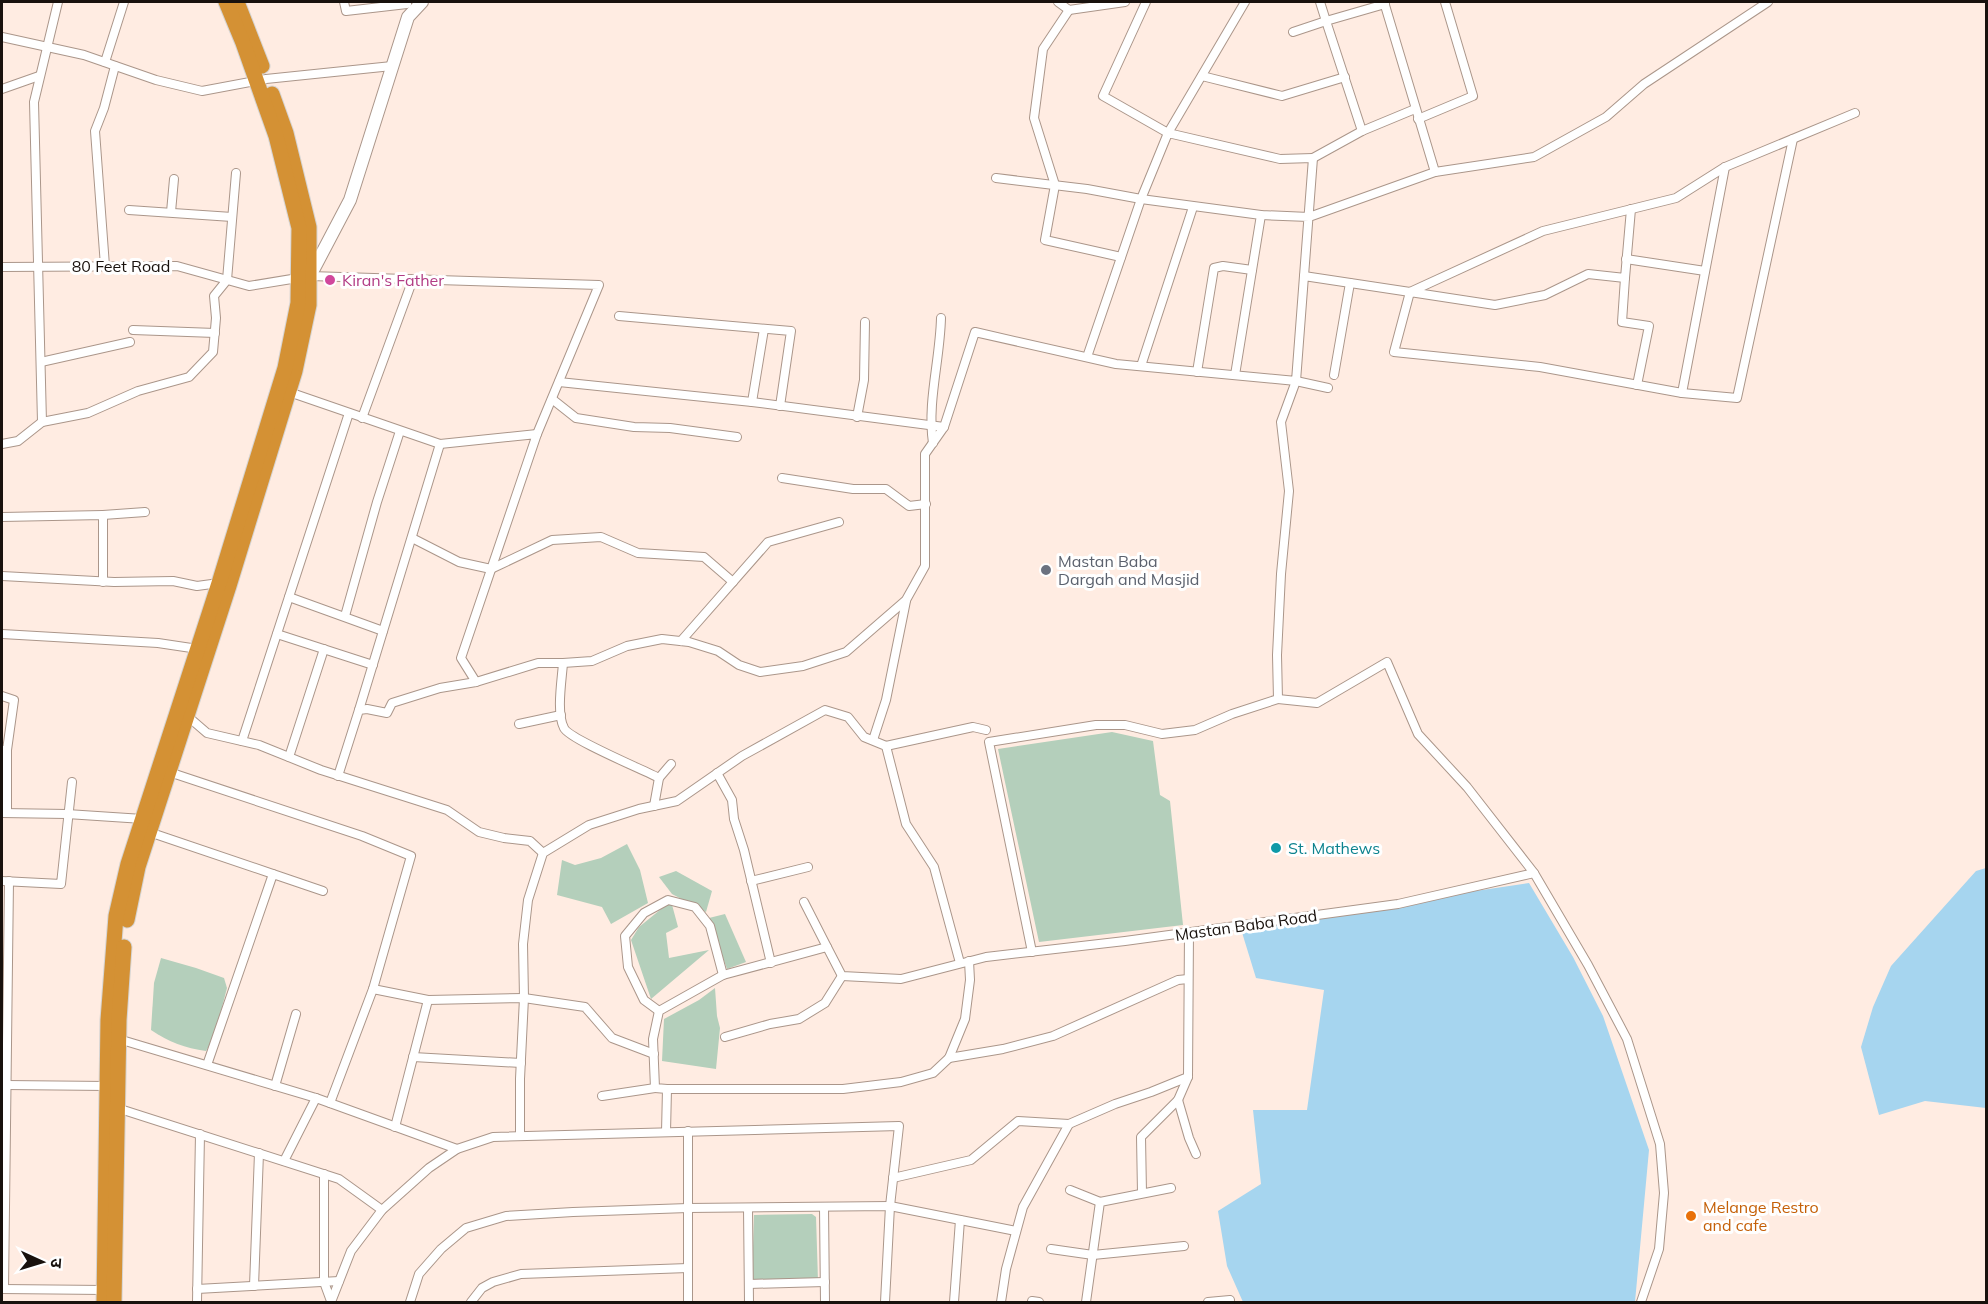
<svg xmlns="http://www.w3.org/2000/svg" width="1988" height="1304" viewBox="0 0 1988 1304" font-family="Mulish,'Noto Sans Devanagari',sans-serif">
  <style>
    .green { fill: #b4cfbb }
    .water { fill: #a6d5ef }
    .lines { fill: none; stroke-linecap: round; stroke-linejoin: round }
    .street-casing { stroke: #ab968a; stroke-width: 10 }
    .secondary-casing { stroke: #ab968a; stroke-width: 14 }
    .highway-casing { stroke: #d5d4d3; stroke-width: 17 }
    .street { stroke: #fff; stroke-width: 8 }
    .secondary { stroke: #fff; stroke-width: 12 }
    .highway { stroke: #d49134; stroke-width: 15 }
    .hotel-dot { fill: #d1479c; stroke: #fff; stroke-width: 2 }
    .worship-dot { fill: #6b7280; stroke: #fff; stroke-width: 2 }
    .culture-dot { fill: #0f9aa8; stroke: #fff; stroke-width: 2 }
    .food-dot { fill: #e8710a; stroke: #fff; stroke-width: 2 }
    .labels { text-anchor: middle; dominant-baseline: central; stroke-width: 6; stroke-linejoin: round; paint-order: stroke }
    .street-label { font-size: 16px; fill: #18110d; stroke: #fff }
    .hotel-label { font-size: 16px; fill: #b23c85; stroke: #fff; text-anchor: start }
    .worship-label { font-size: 16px; fill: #5b616d; stroke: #fff; text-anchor: start }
    .culture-label { font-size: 16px; fill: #0d838f; stroke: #fff; text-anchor: start }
    .food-label { font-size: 16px; fill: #c56008; stroke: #fff; text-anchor: start }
  </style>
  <rect width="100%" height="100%" fill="#ffece2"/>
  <g class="green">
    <path d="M1112,732L1153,741L1160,795L1170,801L1183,925L1039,942L998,749Z"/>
    <path d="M627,844L640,870L648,903L611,924L602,907L557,895L562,860L575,865L601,858Z"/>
    <path d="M676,871L712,891L706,912L672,894L659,877Z"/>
    <path d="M671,901L678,927L666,933L669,958L709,950L651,999L631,940L639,927Z"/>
    <path d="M725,914L746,962L727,969L709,918Z"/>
    <path d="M161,958L196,968L224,978L227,988L214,1038L206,1051C185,1048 169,1042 151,1030L154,983Z"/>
    <path d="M715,988L717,1016L720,1028L716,1069L662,1061L664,1019L699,1000Z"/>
    <path d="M812,1214L816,1217L818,1281L752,1280L754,1215Z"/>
  </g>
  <g class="water">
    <path d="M1986,868V1108L1925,1101L1879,1115L1861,1047L1873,1007L1891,966L1976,871Z"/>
    <path d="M1529,883L1573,957L1603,1016L1649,1150L1635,1302H1243L1227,1266L1218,1211L1261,1184L1253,1110H1307L1324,990L1256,978L1240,926Z"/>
  </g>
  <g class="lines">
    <g class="street-casing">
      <g id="street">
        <path d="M344,2L346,11L407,4"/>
        <path d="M1058,2L1069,10L1125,2"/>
        <path d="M1146,2L1103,96L1168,133L1245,2"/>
        <path d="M1069,10L1043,49L1034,118L1055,185L1045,240L1121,257"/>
        <path d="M1293,32L1326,21L1320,2"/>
        <path d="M2,37L84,55L156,80L202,91L266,79L392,66"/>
        <path d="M105,62L124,2"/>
        <path d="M1202,76L1282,96L1345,77"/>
        <path d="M2,89L39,76"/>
        <path d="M1418,119L1473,96L1445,2"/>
        <path d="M1362,131L1326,21L1385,4"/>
        <path d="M1313,158L1362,131L1415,109"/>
        <path d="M1435,172L1534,157L1606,117L1644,84L1768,2"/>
        <path d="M996,178L1087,189L1141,199L1087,357"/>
        <path d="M1631,209L1625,278L1588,274L1545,295L1495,305L1410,292L1394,352L1540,367L1682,393L1725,167"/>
        <path d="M129,210L232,217"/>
        <path d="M171,212L174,179"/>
        <path d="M1626,259L1705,271"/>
        <path d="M105,266L95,131L104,108L115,66"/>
        <path d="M2,267L177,266L249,286L310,276L599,285L537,434"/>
        <path d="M1304,276L1313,158L1280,159L1168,133L1141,199L1261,215L1309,217L1435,172L1384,2"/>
        <path d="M1625,278L1622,322L1649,326L1637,385"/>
        <path d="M619,316L791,331L780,406"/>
        <path d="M133,330L215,333"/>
        <path d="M41,362L130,342"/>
        <path d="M1141,366L1193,207"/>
        <path d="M1197,372L1214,268L1223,266L1252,270"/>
        <path d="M1235,375L1261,215"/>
        <path d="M1334,375L1350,283"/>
        <path d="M559,382L752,402L944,427"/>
        <path d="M289,392L440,444L537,434L461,658L476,682"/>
        <path d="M1682,393L1737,398L1793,139"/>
        <path d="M552,399L576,418L634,427L670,428L737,437"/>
        <path d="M752,402L764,329"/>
        <path d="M857,417L864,380L865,322"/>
        <path d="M362,418L413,279"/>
        <path d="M42,422L34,102L58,2"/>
        <path d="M933,443C927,402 940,360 941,318"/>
        <path d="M2,444L18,441L42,422L88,413L138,391L189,377L213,352L216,318L214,296L227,280L236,173"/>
        <path d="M782,478L853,489H886L909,506L926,504"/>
        <path d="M103,515L145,512"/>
        <path d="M2,517L103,515V582"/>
        <path d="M412,538L459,562L491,569L552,540L601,537L638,553L704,557L733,582"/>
        <path d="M2,576L114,582L173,581L197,586L219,583"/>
        <path d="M289,597L383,631"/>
        <path d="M345,616L377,502L400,431"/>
        <path d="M2,634L158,643L198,649"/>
        <path d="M277,634L373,665"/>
        <path d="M681,641L768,542L839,522"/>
        <path d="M563,663L592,661L627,646L662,639L689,642L718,651L739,665L760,672L803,666L846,652L906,600L925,566V454L944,427L975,332L1116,364L1296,381L1304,276L1410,292L1543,231L1676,198L1725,167L1855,113"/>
        <path d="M2,696L14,700L7,750"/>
        <path d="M1278,699L1317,703L1387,662L1418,734L1467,787L1534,873"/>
        <path d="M359,710L440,444"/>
        <path d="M185,714L207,733L259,745L321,770L447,810L479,832L504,838L530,841L543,853"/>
        <path d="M519,724L561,715"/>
        <path d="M873,740L886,700L906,601"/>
        <path d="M242,741L349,413"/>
        <path d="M886,746L973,727L986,730"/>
        <path d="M2,750H7V813"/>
        <path d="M289,757L324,649"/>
        <path d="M169,772L362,836L411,856L373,989"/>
        <path d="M717,773L732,800L734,819L744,850L771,963"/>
        <path d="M338,776L359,710L367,709L387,713L392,703L440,688L476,682L538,663H563C562,679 556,713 564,728C569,739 644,770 659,778"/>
        <path d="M654,806L659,778L671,764"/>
        <path d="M2,813L67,814L143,819"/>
        <path d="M146,831L273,874"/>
        <path d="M2,881L61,884L72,782"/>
        <path d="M751,881L808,867"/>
        <path d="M804,902L827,947"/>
        <path d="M1032,952L989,742L1096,725H1125L1162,734L1195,730L1232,714L1278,699L1277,655L1281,574L1289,491L1281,422L1296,381L1328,388"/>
        <path d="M659,1011L644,1000L628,967L625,936L644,913L668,900L695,907L710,926L723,975"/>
        <path d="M725,1037L770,1024L799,1019L825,1003L842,976"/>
        <path d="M115,1038L316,1098L457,1149"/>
        <path d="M413,1057L521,1063"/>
        <path d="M949,1058L1003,1049L1053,1036L1178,980L1188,979"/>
        <path d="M207,1065L273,874L323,891"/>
        <path d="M6,1085L107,1086"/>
        <path d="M275,1086L296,1014"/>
        <path d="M667,1089H843L901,1082L933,1073L949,1058L965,1019L970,980L969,961"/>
        <path d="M602,1096L655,1088"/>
        <path d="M1178,1100L1189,1138L1196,1154"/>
        <path d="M330,1103L373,989L428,1000"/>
        <path d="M117,1108L339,1179L382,1210"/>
        <path d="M395,1127L428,1000L524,998L585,1007L612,1038L654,1054"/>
        <path d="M688,1131V1302"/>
        <path d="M666,1132L667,1089L655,1088L653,1039L659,1011L723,975L827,947L842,976L901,979L986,957L1125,941L1398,904L1534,873L1588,965L1627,1039L1660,1144L1664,1193L1659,1249L1641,1302"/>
        <path d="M520,1135V1079L524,998L523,944L528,900L543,853L589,825L639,809L677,801L742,756L825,710L848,717L864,737L886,746L906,824L934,867L960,963"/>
        <path d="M284,1161L316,1098"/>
        <path d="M324,1174V1282L331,1301"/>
        <path d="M893,1178L971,1160L1018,1121L1069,1124"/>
        <path d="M1070,1190L1100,1202"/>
        <path d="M1142,1193L1141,1137L1178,1100L1188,1077"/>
        <path d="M824,1207L825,1302"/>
        <path d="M748,1208L749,1302"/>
        <path d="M1051,1249L1093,1255L1184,1246"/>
        <path d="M749,1284L825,1282"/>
        <path d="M254,1286L259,1153"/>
        <path d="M2,1289L104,1290"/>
        <path d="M4,1289L9,881"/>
        <path d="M197,1289L339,1281"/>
        <path d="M1032,1301L1039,1302"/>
        <path d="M197,1302L200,1134"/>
        <path d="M331,1302L351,1251L382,1210L429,1168L457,1149L493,1137L899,1126L890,1206L885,1302"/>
        <path d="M410,1302L419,1274L441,1249L466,1228L506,1216L573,1212L688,1208L890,1206L1016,1231"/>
        <path d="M471,1302L482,1288L493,1282L521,1274L688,1268"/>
        <path d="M954,1302L960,1220"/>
        <path d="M1001,1302L1006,1269L1023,1207L1069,1124L1115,1104L1151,1092L1188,1077L1189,932"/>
        <path d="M1086,1302L1100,1202L1171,1188"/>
        <path d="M1208,1302L1230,1300"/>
      </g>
    </g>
    <g class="secondary-casing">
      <path id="secondary" d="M310,276L350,200L408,17L422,2"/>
    </g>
    <g class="highway-casing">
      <g id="highway">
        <path d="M237,2L262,66"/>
        <path d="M127,920L138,867L229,586L295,371L309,305V227L286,133L272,94"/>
        <path d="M104,1302L108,1020L116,916L128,864L219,583L285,368L298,303L299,228L276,136L243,43L226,2"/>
        <path d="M114,1302L119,1020L124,947"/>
      </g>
    </g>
    <use href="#street" class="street"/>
    <use href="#secondary" class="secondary"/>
    <use href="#highway" class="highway"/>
  </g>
  <circle class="hotel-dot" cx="330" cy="280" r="6"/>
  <circle class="worship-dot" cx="1046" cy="570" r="6"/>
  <circle class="culture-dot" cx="1276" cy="848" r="6"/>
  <circle class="food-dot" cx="1691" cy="1216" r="6"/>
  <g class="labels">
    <g class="street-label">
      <text x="121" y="266">80 Feet Road</text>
      <text transform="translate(1246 925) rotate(-8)">Mastan Baba Road</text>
    </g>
    <g class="hotel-label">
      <text x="342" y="280">Kiran's Father</text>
    </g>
    <g class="worship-label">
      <text x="1058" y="561">Mastan Baba<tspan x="1058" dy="18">Dargah and Masjid</tspan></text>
    </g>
    <g class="culture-label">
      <text x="1288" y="848">St. Mathews</text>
    </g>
    <g class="food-label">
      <text x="1703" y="1207">Melange Restro<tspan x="1703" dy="18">and cafe</tspan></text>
    </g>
  </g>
  <rect width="1988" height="1304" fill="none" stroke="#18110d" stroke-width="6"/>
  <g transform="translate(42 1262) rotate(94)" stroke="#ffffff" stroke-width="4.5" paint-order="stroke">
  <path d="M0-4.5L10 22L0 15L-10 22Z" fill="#18110d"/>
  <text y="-9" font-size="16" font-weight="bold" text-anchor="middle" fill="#18110d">उ</text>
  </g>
</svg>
